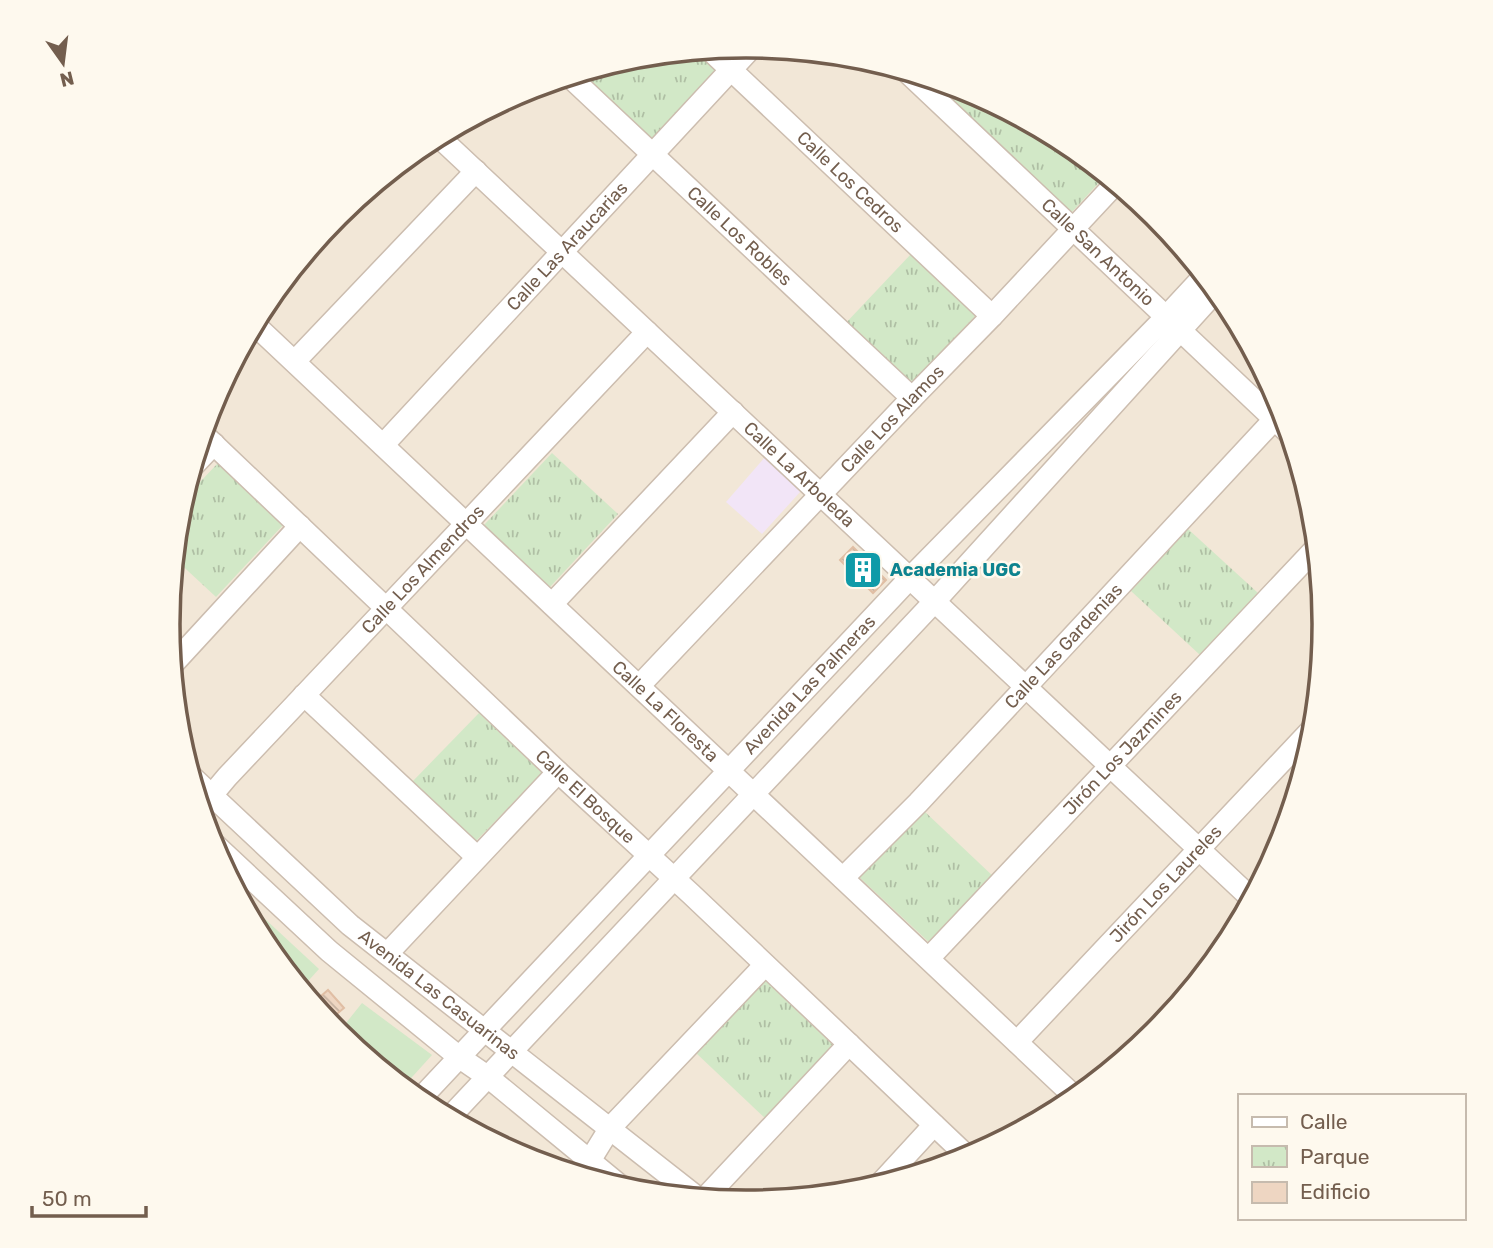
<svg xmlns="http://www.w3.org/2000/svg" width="1493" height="1248" viewBox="0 0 1493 1248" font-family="Rubik,sans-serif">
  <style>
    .residential { fill: #f2e7d7 }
    .education { fill: #f2e5f7 }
    .green { fill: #d2e8c7 }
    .park { fill: url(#park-tufts) }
    .building { fill: url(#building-back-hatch); stroke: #e0bea4; stroke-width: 2 }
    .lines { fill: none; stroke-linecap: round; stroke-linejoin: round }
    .minor-casing { stroke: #ccbdaf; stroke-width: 24 }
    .minor { stroke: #fff; stroke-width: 21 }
    .labels { text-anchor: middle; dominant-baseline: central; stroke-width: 5; stroke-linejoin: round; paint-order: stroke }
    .street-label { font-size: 18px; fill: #735e4e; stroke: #fef9ee }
    .culture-label { font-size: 18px; font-weight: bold; fill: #0d838f; stroke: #fef9ee; text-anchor: start }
    .rim { fill: none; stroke: #735e4e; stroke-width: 3.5 }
  </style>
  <defs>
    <pattern id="park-tufts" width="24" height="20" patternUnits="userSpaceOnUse" patternTransform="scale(1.75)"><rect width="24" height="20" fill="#d2e8c7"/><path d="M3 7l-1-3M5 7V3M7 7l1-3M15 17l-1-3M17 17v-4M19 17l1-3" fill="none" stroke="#afbfa4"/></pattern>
    <pattern id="building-back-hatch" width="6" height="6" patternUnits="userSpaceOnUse" patternTransform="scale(1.75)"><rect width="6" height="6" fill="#eed6c2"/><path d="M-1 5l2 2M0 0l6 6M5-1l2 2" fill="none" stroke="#c5b1a0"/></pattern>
  </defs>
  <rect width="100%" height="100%" fill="#fbf5e8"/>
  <circle class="residential" cx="746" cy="624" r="577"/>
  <path class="education" d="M765,457L801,491L762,534L726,502Z"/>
  <g class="green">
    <path d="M238,894L319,969L301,989L265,945Z"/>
    <path d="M362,1003L432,1055L403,1087L338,1033Z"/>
  </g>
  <g class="park">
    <path d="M701,50L721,69L654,142L588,81L601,67L634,57Z"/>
    <path d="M959,87L968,90L1068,143L1106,175L1070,214L947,101Z"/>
    <path d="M911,254L977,314L909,387L843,326Z"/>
    <path d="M552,453L618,514L550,587L484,525Z"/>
    <path d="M218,463L284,524L216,597L174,558L179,511L182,501Z"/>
    <path d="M1188,529L1258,593L1200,655L1131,591Z"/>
    <path d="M479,713L542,773L475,842L412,782Z"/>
    <path d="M923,810L995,878L932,945L859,877Z"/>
    <path d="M765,980L836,1048L767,1120L696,1053Z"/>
  </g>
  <g class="building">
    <path d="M853,547L886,580L873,593L840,560Z"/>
    <path d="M328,990L344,1008L332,1018L339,1026L335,1030L313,1003Z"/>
  </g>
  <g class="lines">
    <g class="minor-casing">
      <g id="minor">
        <path id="s1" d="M709,49L992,316"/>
        <path id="s2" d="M906,71L1290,434"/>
        <path id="s3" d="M569,76L912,398"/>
        <path id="s4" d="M438,136L1252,899"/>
        <path id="s5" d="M254,324L1076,1098"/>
        <path d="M295,361L476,171"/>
        <path id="s6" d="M203,434L558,772L691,894L969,1158"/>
        <path id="s7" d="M383,445L753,46"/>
        <path d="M192,467L214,444"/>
        <path d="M552,604L733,412"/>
        <path d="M172,665L300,526"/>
        <path id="s8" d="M639,686L912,398L992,316L1116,183"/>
        <path d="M304,695L477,857"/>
        <path id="s9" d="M191,776L350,925L698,1198"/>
        <path id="s10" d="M201,808L227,777L647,332"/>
        <path d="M210,840L329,951L459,1057L488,1077L623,1188"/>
        <path id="s11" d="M843,878L918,803L1283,410"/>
        <path d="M387,954L558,772"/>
        <path id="s12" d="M929,958L1317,547"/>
        <path id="s13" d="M1017,1042L1315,726"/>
        <path id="s14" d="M419,1100L910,578L1166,317L1205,275"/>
        <path d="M449,1118L935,601L1217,290"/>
        <path d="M581,1175L610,1128L765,965"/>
        <path d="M878,1186L934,1125"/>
        <path d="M705,1198L849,1044"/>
      </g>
    </g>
    <use href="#minor" class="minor"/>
  </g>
  <defs>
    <g id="building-square" transform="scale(2.0125)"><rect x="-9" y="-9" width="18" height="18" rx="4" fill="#0f9aa8" stroke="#fef9ee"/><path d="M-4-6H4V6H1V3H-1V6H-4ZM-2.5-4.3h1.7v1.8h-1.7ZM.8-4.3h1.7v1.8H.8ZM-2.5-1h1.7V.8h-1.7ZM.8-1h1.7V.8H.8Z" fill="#fff"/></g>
  </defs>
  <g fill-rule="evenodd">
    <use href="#building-square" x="863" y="570"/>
  </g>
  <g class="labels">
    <g class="street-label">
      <text stroke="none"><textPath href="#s1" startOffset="194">Calle Los Cedros</textPath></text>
      <text stroke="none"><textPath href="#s3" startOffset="234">Calle Los Robles</textPath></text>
      <text stroke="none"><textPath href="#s7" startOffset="271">Calle Las Araucarias</textPath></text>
      <text stroke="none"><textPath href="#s2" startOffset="264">Calle San Antonio</textPath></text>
      <text stroke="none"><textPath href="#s8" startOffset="368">Calle Los Alamos</textPath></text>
      <text stroke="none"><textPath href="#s4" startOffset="495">Calle La Arboleda</textPath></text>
      <text stroke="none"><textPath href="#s10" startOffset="326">Calle Los Almendros</textPath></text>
      <text stroke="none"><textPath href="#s11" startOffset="320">Calle Las Gardenias</textPath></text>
      <text stroke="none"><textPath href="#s14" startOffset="570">Avenida Las Palmeras</textPath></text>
      <text stroke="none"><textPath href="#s5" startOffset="565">Calle La Floresta</textPath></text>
      <text stroke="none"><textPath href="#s12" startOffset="282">Jirón Los Jazmines</textPath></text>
      <text stroke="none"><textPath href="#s6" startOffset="527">Calle El Bosque</textPath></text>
      <text stroke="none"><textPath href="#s13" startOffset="217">Jirón Los Laureles</textPath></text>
      <text stroke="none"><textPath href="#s9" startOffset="331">Avenida Las Casuarinas</textPath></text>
    </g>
    <g class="culture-label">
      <text x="890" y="570">Academia UGC</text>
    </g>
  </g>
  <path d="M0 0H1493V1248H0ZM180 624a566 566 0 1 1 1132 0a566 566 0 1 1-1132 0Z" fill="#fef9ee" fill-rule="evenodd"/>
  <path class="rim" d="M180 624a566 566 0 1 1 1132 0a566 566 0 1 1-1132 0Z"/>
  <rect x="1238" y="1094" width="228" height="126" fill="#fef9ee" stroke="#c6bbae" stroke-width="2"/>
  <rect x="1252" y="1117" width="35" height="10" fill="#ffffff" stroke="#c6bbae" stroke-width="2"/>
  <text x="1300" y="1129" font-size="21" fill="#735e4e">Calle</text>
  <rect x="1252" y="1146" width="35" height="21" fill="url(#park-tufts)" stroke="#c6bbae" stroke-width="2"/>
  <text x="1300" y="1164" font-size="21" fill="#735e4e">Parque</text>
  <rect x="1252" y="1182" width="35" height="21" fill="#eed6c2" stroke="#c6bbae" stroke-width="2"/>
  <text x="1300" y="1199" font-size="21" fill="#735e4e">Edificio</text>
  <g transform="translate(63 63) rotate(166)" stroke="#fef9ee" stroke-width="5" paint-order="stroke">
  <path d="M0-5L12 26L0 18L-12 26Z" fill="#735e4e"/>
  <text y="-10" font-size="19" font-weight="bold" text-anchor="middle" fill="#735e4e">N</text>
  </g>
  <path d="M32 1206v10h114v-10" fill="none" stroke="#735e4e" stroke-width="3.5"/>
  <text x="42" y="1206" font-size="21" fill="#735e4e" stroke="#fef9ee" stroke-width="5" paint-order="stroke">50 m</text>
</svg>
